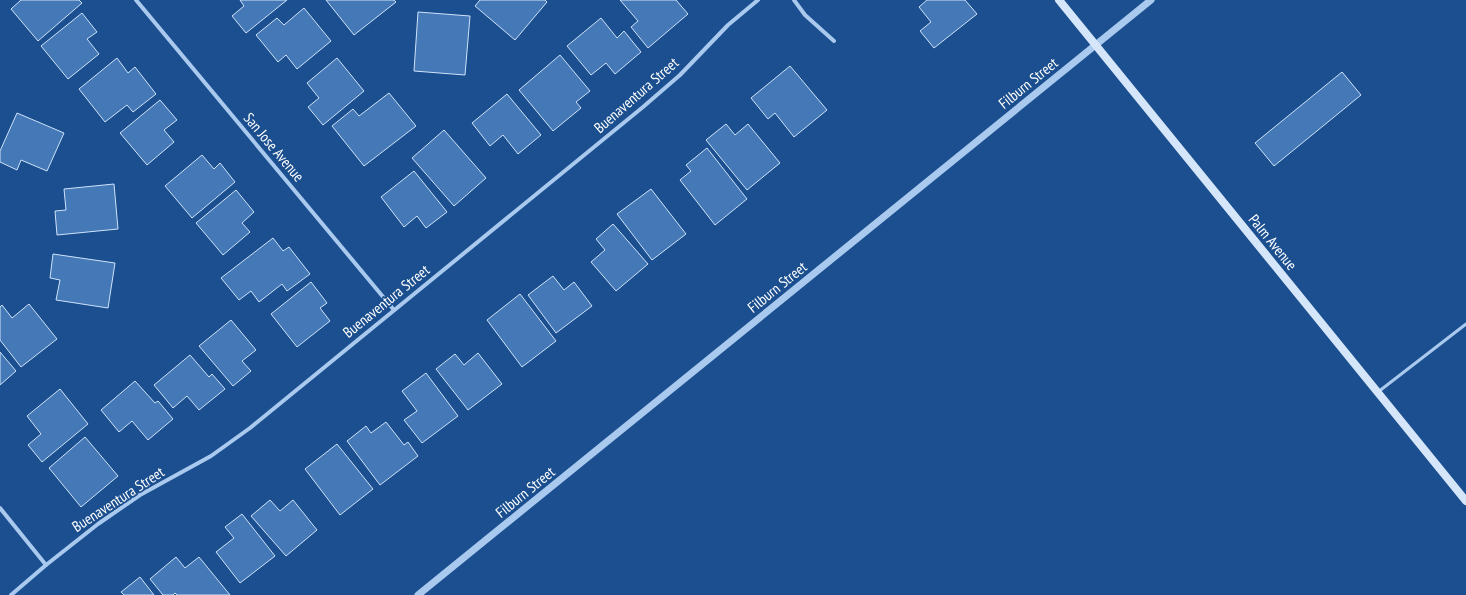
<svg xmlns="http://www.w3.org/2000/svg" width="1466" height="595" viewBox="0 0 1466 595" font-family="'PT Sans Narrow',sans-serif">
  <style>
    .building { fill: #4478b7; stroke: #cfe3fa }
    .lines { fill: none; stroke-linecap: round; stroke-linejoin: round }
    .service { stroke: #a9c9ee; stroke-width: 3 }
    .minor { stroke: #a9c9ee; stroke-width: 4 }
    .tertiary { stroke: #a9c9ee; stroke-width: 7 }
    .secondary { stroke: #d6e6fa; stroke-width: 8 }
    .labels { text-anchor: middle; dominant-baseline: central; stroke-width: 3.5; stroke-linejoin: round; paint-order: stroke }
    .street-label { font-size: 15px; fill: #fff; stroke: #1b4f8f }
  </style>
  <rect width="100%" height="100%" fill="#1b4f8f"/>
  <g class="building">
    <path d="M21,0H79L82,3L38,41L11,9Z"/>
    <path d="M240,0H287L246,33L232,16L244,6Z"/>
    <path d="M326,0H394L396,2L354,35Z"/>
    <path d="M480,0H545L547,2L515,40L475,6Z"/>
    <path d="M620,0H676L688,14L648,48L631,27L638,21Z"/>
    <path d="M927,0H965L977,14L934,48L920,31L931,22L919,7Z"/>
    <path d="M304,8L331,41L297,69L286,55L278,62L256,35L277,18L284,25Z"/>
    <path d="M418,12L470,16L465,75L414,71Z"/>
    <path d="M82,13L97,32L87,39L99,54L68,79L41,46Z"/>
    <path d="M601,18L617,38L624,31L641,52L615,74L606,63L591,75L567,46Z"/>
    <path d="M560,55L590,91L576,102L581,108L553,131L519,90Z"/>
    <path d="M117,58L128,73L135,67L156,94L133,112L127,105L105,122L79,89Z"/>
    <path d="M337,58L364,91L323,125L308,107L319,98L307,83Z"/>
    <path d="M790,66L827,110L794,137L775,113L768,119L751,98Z"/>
    <path d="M1342,72L1361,95L1274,166L1255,143Z"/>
    <path d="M389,93L416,126L364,166L332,126L353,109L359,116Z"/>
    <path d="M507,94L541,135L518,154L503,135L490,146L472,123Z"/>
    <path d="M160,100L177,120L164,130L174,142L147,165L120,133Z"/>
    <path d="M17,113L64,133L47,171L21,160L17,170L0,162V151Z"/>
    <path d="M726,124L735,135L748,124L780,163L747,190L706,140Z"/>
    <path d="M444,130L486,178L454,206L412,158Z"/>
    <path d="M707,148L747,199L715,225L680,180L691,171L686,165Z"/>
    <path d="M202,155L214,169L220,163L235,182L192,218L165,186Z"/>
    <path d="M414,171L447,212L426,228L417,216L404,227L381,197Z"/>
    <path d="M114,184L118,229L57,235L55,211L66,210L64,189Z"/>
    <path d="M651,189L686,234L652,260L617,214Z"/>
    <path d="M236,190L254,212L242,223L250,232L223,255L196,223Z"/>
    <path d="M613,224L648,264L616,291L591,262L605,250L596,239Z"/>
    <path d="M273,238L283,251L289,247L310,274L287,291L282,284L259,302L251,291L239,300L221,278Z"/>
    <path d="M53,254L115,263L108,308L56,300L60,280L50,278Z"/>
    <path d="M553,276L564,290L574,282L592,306L556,333L528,295Z"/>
    <path d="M311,282L327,303L320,308L330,321L297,347L271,314Z"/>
    <path d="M520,294L556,341L522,367L487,320Z"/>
    <path d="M29,304L57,339L21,367L0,340V307L2,305L12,318Z"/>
    <path d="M231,320L256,350L242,361L251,371L233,386L199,346Z"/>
    <path d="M0,352L16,371L0,385Z"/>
    <path d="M478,353L502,384L468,410L436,369L455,354L464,365Z"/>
    <path d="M190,355L209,377L212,374L225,389L199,410L187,396L173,408L154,385Z"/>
    <path d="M426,373L458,416L422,443L404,420L417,411L402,391Z"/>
    <path d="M135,381L155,403L158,401L173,419L148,440L132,421L119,432L101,410Z"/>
    <path d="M60,389L88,424L42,462L28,445L41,434L27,416Z"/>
    <path d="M386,422L404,445L408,442L418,456L380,485L347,441L366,426L371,433Z"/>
    <path d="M85,437L118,476L81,507L49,468Z"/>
    <path d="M337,444L373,489L340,515L305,469Z"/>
    <path d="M270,500L280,511L293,500L317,530L286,556L251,516Z"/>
    <path d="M242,514L275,556L240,583L216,552L234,538L225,527Z"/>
    <path d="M176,557L185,568L199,557L230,595H177L175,593L173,595H163L150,579Z"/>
    <path d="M140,577L154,595H124L121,592Z"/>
  </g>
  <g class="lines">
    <path class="service" d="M1378,392L1466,324"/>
    <g class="minor">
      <path d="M136,0L394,310"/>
      <path d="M794,0L805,15L834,41"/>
      <path d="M0,508L46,565"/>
      <path d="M11,595L46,565L98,524L140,495L211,456L250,428L643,107L680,75L728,25L758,0"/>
    </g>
    <path class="tertiary" d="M418,595L1151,0"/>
    <path class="secondary" d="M1059,0L1466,501"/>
  </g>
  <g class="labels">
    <g class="street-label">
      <text transform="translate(1028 83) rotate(-39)">Filburn Street</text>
      <text transform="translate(636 95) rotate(-41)">Buenaventura Street</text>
      <text transform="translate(274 147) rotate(50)">San Jose Avenue</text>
      <text transform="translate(1273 242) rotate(51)">Palm Avenue</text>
      <text transform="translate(777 287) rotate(-39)">Filburn Street</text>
      <text transform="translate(386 301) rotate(-39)">Buenaventura Street</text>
      <text transform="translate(525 492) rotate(-39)">Filburn Street</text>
      <text transform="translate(118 499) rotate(-33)">Buenaventura Street</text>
    </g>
  </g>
</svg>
